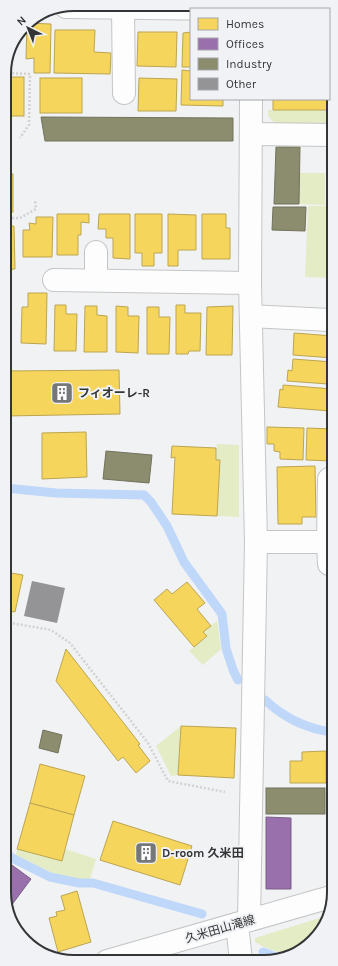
<svg xmlns="http://www.w3.org/2000/svg" width="338" height="966" viewBox="0 0 338 966" font-family="Karla,'Noto Sans JP',sans-serif">
  <style>
    .green { fill: #e3ecc5 }
    .homes { fill: #f6d55c; stroke: #bca551 }
    .offices { fill: #9970ab; stroke: #7b5e88 }
    .industry { fill: #8c8c6e; stroke: #72725d }
    .lines { fill: none; stroke-linecap: round; stroke-linejoin: round }
    .stream { stroke: #bfd7f9; stroke-width: 9 }
    .building { fill: #949496 }
    .minor-casing { stroke: #c4c5c6; stroke-width: 24 }
    .tertiary-casing { stroke: #c4c5c6; stroke-width: 24 }
    .path { stroke: #d2d2d2; stroke-width: 2.5; stroke-dasharray: 2 2; stroke-linecap: butt }
    .minor { stroke: #fdfdfd; stroke-width: 22 }
    .tertiary { stroke: #fdfdfd; stroke-width: 22 }
    .labels { text-anchor: middle; dominant-baseline: central; stroke-width: 4; stroke-linejoin: round; paint-order: stroke }
    .poi-label { font-size: 12px; font-weight: bold; fill: #343536; stroke: #f0f2f5; text-anchor: start }
    .street-label { font-size: 12px; fill: #343536; stroke: #f0f2f5 }
    .rim { fill: none; stroke: #343536; stroke-width: 2 }
  </style>
  <rect width="100%" height="100%" fill="#f1f2f4"/>
  <g class="green">
    <path d="M268,110H333V127H278L268,116Z"/>
    <path d="M300,173H325V205L299,204Z"/>
    <path d="M308,206H333V278L305,277Z"/>
    <path d="M217,444L239,445V517L217,516L220,460H216Z"/>
    <path d="M217,621L221,649L203,665L189,651L207,637L203,632Z"/>
    <path d="M181,726L178,775L171,776L156,746Z"/>
    <path d="M17,849H65L96,859L90,879H80L52,873L16,855Z"/>
    <path d="M326,916L317,938L286,955L264,947L255,942V938Z"/>
  </g>
  <g class="homes">
    <path d="M27,23L51,24L50,73H34V58L26,59Z"/>
    <path d="M55,30H95L94,52L111,53L110,74L54,73Z"/>
    <path d="M138,32H177L176,67L137,66Z"/>
    <path d="M191,32V67H182L183,33Z"/>
    <path d="M329,66H333V110H273V99H329Z"/>
    <path d="M182,70L191,71V99H223V106L181,105Z"/>
    <rect x="4" y="77" width="20" height="39"/>
    <rect x="40" y="78" width="42" height="35"/>
    <path d="M139,78L177,79L176,111H138Z"/>
    <path d="M329,147H333V203H327Z"/>
    <rect x="4" y="174" width="9" height="38"/>
    <path d="M57,214H89V223L81,222V235H78V255H57Z"/>
    <path d="M99,214H130V259L113,258V238H106V229H98Z"/>
    <path d="M135,214H162V253H154V266H142V253H135Z"/>
    <path d="M168,214L196,215V250H178V266H168Z"/>
    <path d="M202,214H226V228H230V259H202Z"/>
    <path d="M36,217H53L52,257H23V230H30L29,223L36,224Z"/>
    <path d="M14,226L15,269L4,270V227Z"/>
    <path d="M28,293H47L46,344L21,343L22,307H28Z"/>
    <path d="M55,305H66V314H77L76,351H54Z"/>
    <path d="M176,305H185V313H201L200,351H189L188,354H176Z"/>
    <path d="M85,306H97V315L107,316V352H84Z"/>
    <path d="M116,306L128,307V316H139L138,353L116,352Z"/>
    <path d="M233,306L232,355H206L207,307Z"/>
    <path d="M147,307H159V317H170L169,354H147Z"/>
    <path d="M294,333L333,336V358L293,355Z"/>
    <path d="M293,359L333,362V373H328V384L287,381L288,370L292,371Z"/>
    <path d="M119,370L120,414L5,416V371Z"/>
    <path d="M283,385L332,389L331,411L278,407L280,389L283,390Z"/>
    <path d="M267,427L304,428L303,460L280,459V452L274,451V444H267Z"/>
    <path d="M307,428L333,429L332,461L306,460Z"/>
    <path d="M86,432L87,477L42,479V433Z"/>
    <path d="M172,446L216,448V460H220L217,516L172,514L175,457L171,458Z"/>
    <path d="M315,466L316,517H302V524H278L277,467Z"/>
    <path d="M5,572L23,575L15,612L5,610Z"/>
    <path d="M187,582L205,603L197,609L211,626L203,632L207,636L194,647L154,600L167,589L172,594Z"/>
    <path d="M66,649L140,744L138,745L150,761L136,773L123,757L118,761L56,681Z"/>
    <path d="M181,726L236,728L234,778L178,775Z"/>
    <path d="M333,745L334,778H333Z"/>
    <path d="M326,751V783H290V761H302V752Z"/>
    <path d="M40,764L85,776L74,815L30,803Z"/>
    <path d="M30,803L74,815L62,861L17,849Z"/>
    <path d="M113,821L192,846L180,885L100,860Z"/>
    <path d="M77,891L91,942L58,952L49,918L57,916L56,912L65,910L61,896Z"/>
  </g>
  <g class="offices">
    <path d="M266,817L291,818V889H266Z"/>
    <path d="M5,860L31,879L8,910L5,906Z"/>
  </g>
  <g class="industry">
    <path d="M41,117L233,118V141H45Z"/>
    <path d="M276,147H300L299,204H274Z"/>
    <path d="M273,207H306L305,231L272,230Z"/>
    <path d="M106,451L152,455L149,483L103,479Z"/>
    <path d="M43,730L62,735L58,753L39,748Z"/>
    <rect x="266" y="788" width="59" height="26"/>
  </g>
  <g class="lines">
    <g class="stream">
      <path d="M5,488L56,493L144,495L151,502L167,526L184,562L222,614L226,648L233,670L238,680"/>
      <path d="M265,700C271,705 276,710 283,714C296,723 317,731 334,732"/>
      <path d="M5,852L12,858L50,877L79,883H93L202,914"/>
      <path d="M263,952L281,959"/>
    </g>
  </g>
  <path class="building" d="M32,581L65,588L57,623L24,616Z"/>
  <g class="lines">
    <g class="minor-casing">
      <g id="minor">
        <path d="M66,7L226,9"/>
        <path d="M123,8L124,93"/>
        <path d="M251,9V5"/>
        <path d="M251,134L333,135"/>
        <path d="M54,280L250,283"/>
        <path d="M96,280V252"/>
        <path d="M251,316L330,320L333,319"/>
        <path d="M333,479H329L328,542L329,564H333"/>
        <path d="M256,542H328"/>
        <path d="M249,920L256,542L250,283L251,99"/>
        <path d="M237,924L241,961"/>
      </g>
    </g>
    <g class="tertiary-casing">
      <path id="tertiary" d="M107,961L334,896"/>
    </g>
    <g class="path">
      <path d="M4,73L30,74L29,125L20,138"/>
      <path d="M4,218H20L36,209L35,200"/>
      <path d="M5,622L51,630L70,643L148,743L168,781L225,792"/>
    </g>
    <use href="#minor" class="minor"/>
    <use href="#tertiary" class="tertiary"/>
  </g>
  <defs>
    <g id="building-square" transform="scale(1.15)"><rect x="-9" y="-9" width="18" height="18" rx="4" fill="#767778" stroke="#f0f2f5"/><path d="M-4-6H4V6H1V3H-1V6H-4ZM-2.5-4.3h1.7v1.8h-1.7ZM.8-4.3h1.7v1.8H.8ZM-2.5-1h1.7V.8h-1.7ZM.8-1h1.7V.8H.8Z" fill="#fff"/></g>
  </defs>
  <g fill-rule="evenodd">
    <use href="#building-square" x="62" y="393"/>
    <use href="#building-square" x="146" y="853"/>
  </g>
  <g class="labels">
    <g class="poi-label">
      <text x="78" y="393">フィオーレ-R</text>
      <text x="162" y="853">D-room 久米田</text>
    </g>
    <g class="street-label">
      <text transform="translate(220 929) rotate(-16)">久米田山滝線</text>
    </g>
  </g>
  <path d="M0 0H338V966H0ZM74 11H264A63 63 0 0 1 327 74V892A63 63 0 0 1 264 955H74A63 63 0 0 1 11 892V74A63 63 0 0 1 74 11Z" fill="#f0f2f5" fill-rule="evenodd"/>
  <path class="rim" d="M74 11H264A63 63 0 0 1 327 74V892A63 63 0 0 1 264 955H74A63 63 0 0 1 11 892V74A63 63 0 0 1 74 11Z"/>
  <rect x="190" y="8" width="140" height="92" fill="#f0f2f5" stroke="#a5a6a9"/>
  <rect x="198" y="18" width="20" height="12" fill="#f6d55c" stroke="#a5a6a9"/>
  <text x="226" y="28" font-size="12" fill="#343536">Homes</text>
  <rect x="198" y="38" width="20" height="12" fill="#9970ab" stroke="#a5a6a9"/>
  <text x="226" y="48" font-size="12" fill="#343536">Offices</text>
  <rect x="198" y="58" width="20" height="12" fill="#8c8c6e" stroke="#a5a6a9"/>
  <text x="226" y="68" font-size="12" fill="#343536">Industry</text>
  <rect x="198" y="78" width="20" height="12" fill="#949496" stroke="#a5a6a9"/>
  <text x="226" y="88" font-size="12" fill="#343536">Other</text>
  <g transform="translate(28 28) rotate(317)" stroke="#f0f2f5" stroke-width="3" paint-order="stroke">
  <path d="M0-3L7 15L0 10L-7 15Z" fill="#343536"/>
  <text y="-6" font-size="11" font-weight="bold" text-anchor="middle" fill="#343536">N</text>
  </g>
</svg>
